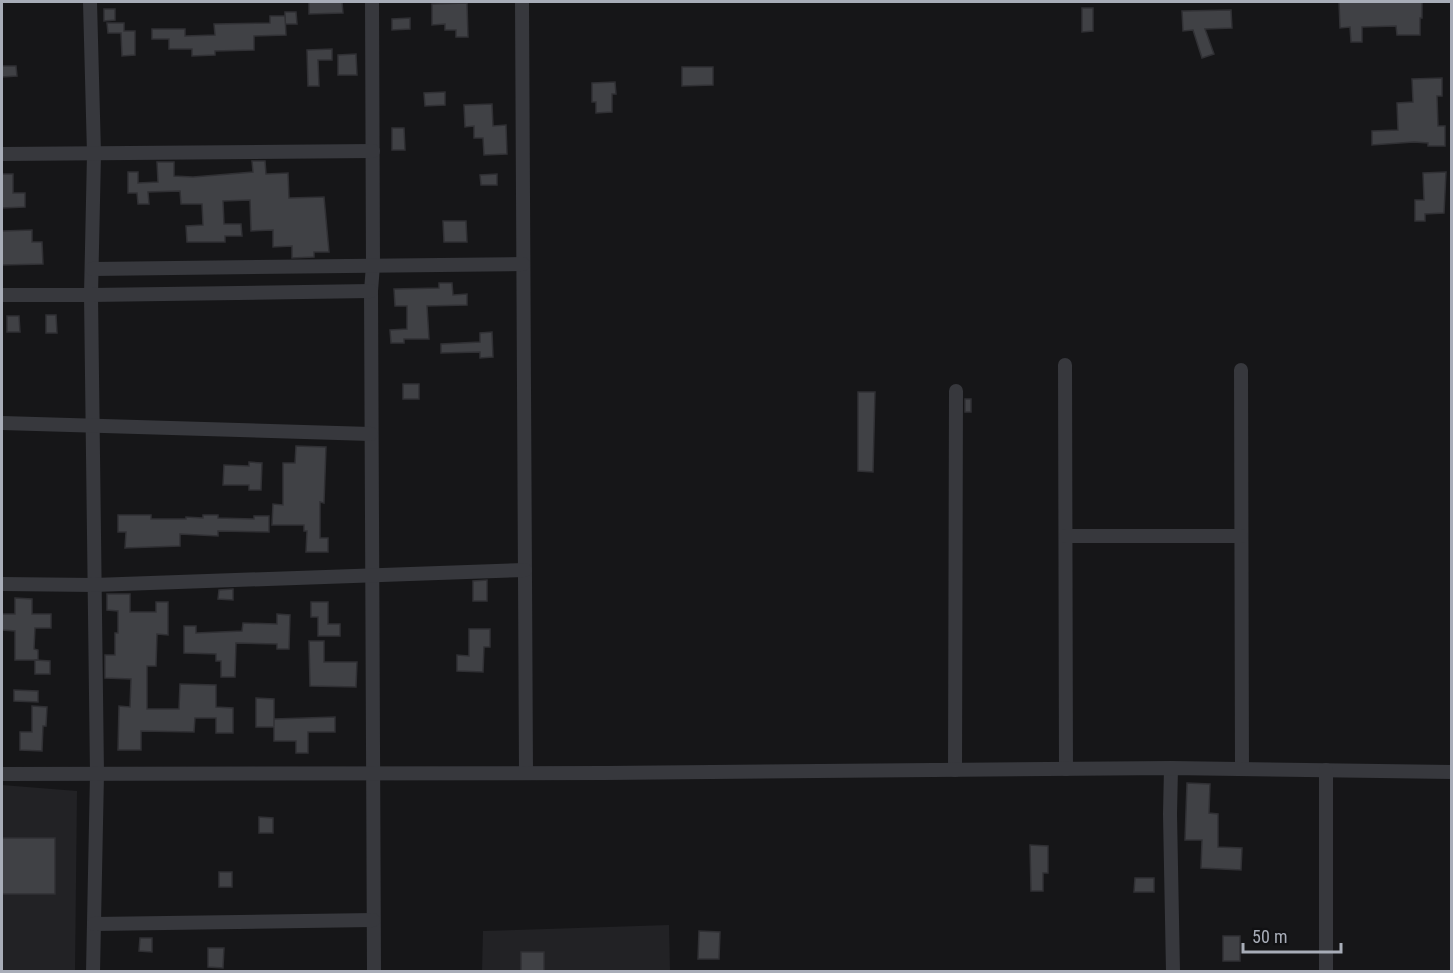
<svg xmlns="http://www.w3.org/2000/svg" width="1453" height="973" viewBox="0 0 1453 973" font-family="'Roboto Condensed',sans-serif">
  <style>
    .built { fill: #222225 }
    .building { fill: #404145; stroke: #303034; stroke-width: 1.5 }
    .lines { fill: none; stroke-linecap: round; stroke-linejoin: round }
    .minor { stroke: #37383d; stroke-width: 14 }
  </style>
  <rect width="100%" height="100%" fill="#161618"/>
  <g class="built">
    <path d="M2,785L77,791L75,971H2Z"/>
    <path d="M669,925L670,971L482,972L483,931Z"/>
  </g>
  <g class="building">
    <path d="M309,2H342L343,13L309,14Z"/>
    <path d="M1339,2H1422V18H1420V35H1397L1396,26L1362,27V42H1351L1350,27L1340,28Z"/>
    <path d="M467,3L468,37H456V30H445V24L432,25V4Z"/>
    <path d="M1082,8H1093V31L1082,32Z"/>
    <path d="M104,9H115V20L104,21Z"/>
    <path d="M1231,10L1232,28L1205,29L1214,54L1202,58L1193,30L1183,31L1182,11Z"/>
    <path d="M285,12H296L297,24H285Z"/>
    <path d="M270,16H285L286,35L254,36V50L215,51V55L192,56V49H169V39H152V29H185V36L215,35L214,24L270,23Z"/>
    <path d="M410,18V29L392,30V19Z"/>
    <path d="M107,23H124V31H135V55L122,56L121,33H108Z"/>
    <path d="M332,49V60H318L319,86H308L307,50Z"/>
    <path d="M356,54L357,75H338V55Z"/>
    <path d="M2,66H16L17,76L2,77Z"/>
    <path d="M682,67H713V85L682,86Z"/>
    <path d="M1442,78V96H1437L1438,126H1445V146H1428V143L1414,142L1372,145V131L1398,130L1397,103L1413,102L1412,79Z"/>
    <path d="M615,82L616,94H612V112L596,113V102H592V83Z"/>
    <path d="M445,92V105L425,106L424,93Z"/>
    <path d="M492,104L493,126L506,125L507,154L484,155L483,138H474V126L465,127L464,105Z"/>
    <path d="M392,128H404L405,150H392Z"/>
    <path d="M252,161H265L266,174L288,173L289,198L324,197L329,252H314V257L292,258V246L273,247V230L251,231L250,200L223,201L224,224H241L242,236H225V242H187L186,226L203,225L202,204H181L180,191L148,192L149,204H138L137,193H128V172H138V183L158,182L157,162H174V176L193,177L253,172Z"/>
    <path d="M1446,172L1444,213L1425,214V221H1415V200H1424L1423,173Z"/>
    <path d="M2,174H13V193H25V207L2,208Z"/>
    <path d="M497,174V185H481L480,175Z"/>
    <path d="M443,221H466L467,242H444Z"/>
    <path d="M32,230V242H42L43,264L2,265V231Z"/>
    <path d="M439,283H452L453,295L467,294V305L427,306L429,339H404V343H391L390,330L407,329V306H395L394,289L439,288Z"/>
    <path d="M46,315H56L57,333H46Z"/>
    <path d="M7,316H19L20,332H7Z"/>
    <path d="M492,332L493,357L480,358V352L441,353V344L480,342V333Z"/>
    <rect x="403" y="384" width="16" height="15"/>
    <path d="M858,392H875L873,472L858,471Z"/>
    <rect x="965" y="399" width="6" height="13"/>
    <path d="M296,446L326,447L324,503L320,502V538H328V552H306L307,531H304V525H272L273,504L283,505V463H295Z"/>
    <path d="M249,462L262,463L261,490H249V485H223L224,465L249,466Z"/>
    <path d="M118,515H151V519H186V517L203,518V515H218V518L254,519V516H269V532L218,531V536L180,534V546L125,548L126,532H118Z"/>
    <path d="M487,580V601H473V581Z"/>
    <path d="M233,589V600L218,599L219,590Z"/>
    <path d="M107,594H130V612H156V602H168V635L157,634L156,666H147V709H179L180,684L216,685V707L233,708V733H216V718H195L194,732L141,731V750H118L119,706L130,707L131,679L105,678V655H115V633H118V611L107,610Z"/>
    <path d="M15,598L32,599V614H51V628H35L34,649L38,650V660H15V631L2,630V614H15Z"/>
    <path d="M311,602H328V624H340V636H318V617H311Z"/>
    <path d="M277,614L290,615L289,649H277V644L236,643L235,677H221V661H216V654L184,653V626H196V633L242,631L243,623L277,624Z"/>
    <path d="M469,629H490V647H484L483,672L457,671V655L469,656Z"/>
    <path d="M309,641H324V662H357L356,687L310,686Z"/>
    <path d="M35,660L50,661V674H35Z"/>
    <path d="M14,690L38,691V702L14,701Z"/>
    <path d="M256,698L274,699V726V719L335,717V732H308V753H296V741H274V727H256Z"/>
    <path d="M32,706L47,707L46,726H43L42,751L20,750V732H32Z"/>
    <path d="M1187,783L1210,784L1209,813L1218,814V847L1242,848L1241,870L1201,868L1202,840H1185Z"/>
    <path d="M259,817L273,818V833H259Z"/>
    <rect x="2" y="838" width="53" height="56"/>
    <path d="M1030,845L1048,846V873H1043V891H1031Z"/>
    <rect x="219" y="872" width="13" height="15"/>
    <path d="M1135,878H1154V892H1134Z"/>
    <path d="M699,931L720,932L719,959H698Z"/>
    <rect x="1223" y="936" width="17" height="25"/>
    <path d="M140,938H152V952L139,951Z"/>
    <path d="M208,948H224L223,968L208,967Z"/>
    <rect x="521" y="952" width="23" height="20"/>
  </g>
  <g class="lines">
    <g class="minor">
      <path d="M90,2L94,154L91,295L97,774L93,972"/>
      <path d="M372,2L373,265L371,291L374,972"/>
      <path d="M522,2L526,773"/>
      <path d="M2,154L373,151"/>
      <path d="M92,269L523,264"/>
      <path d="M2,295H91L371,291"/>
      <path d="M1065,365L1066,769"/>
      <path d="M1241,370L1242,769"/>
      <path d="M2,423L371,434"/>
      <path d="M1066,536H1241"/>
      <path d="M2,584L94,585L525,570"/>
      <path d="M1171,768L1170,814L1173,972"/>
      <path d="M955,770L956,391"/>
      <path d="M2,774L606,773L1171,768L1452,772"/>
      <path d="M94,924L373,920"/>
      <path d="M1326,972V770"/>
    </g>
  </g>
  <rect width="1453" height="973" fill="none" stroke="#a8adb8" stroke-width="6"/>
  <path d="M1243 943v9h98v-9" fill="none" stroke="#a8adb8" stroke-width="3"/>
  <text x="1252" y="943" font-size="18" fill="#a8adb8" stroke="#111113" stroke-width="4.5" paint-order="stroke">50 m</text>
</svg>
